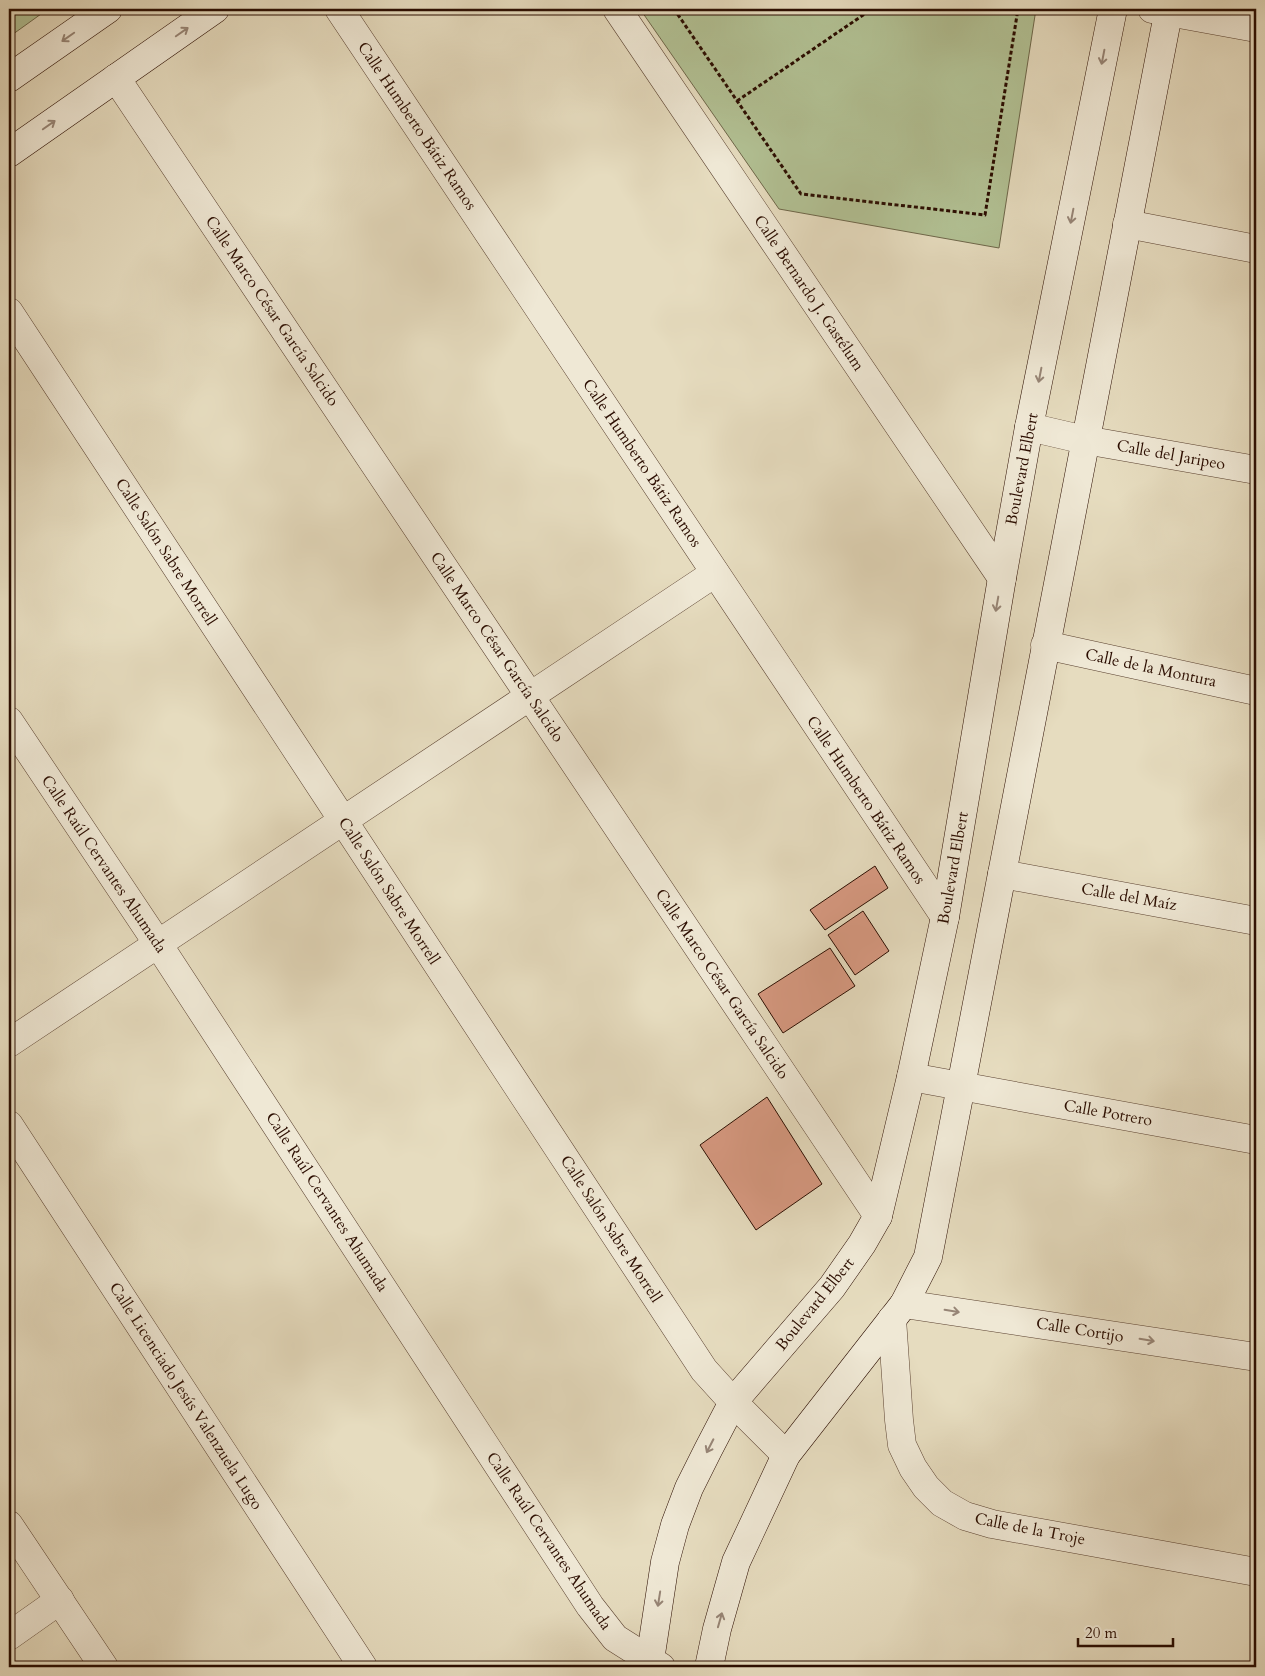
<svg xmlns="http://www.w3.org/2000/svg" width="1265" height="1676" viewBox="0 0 1265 1676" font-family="Cardo,serif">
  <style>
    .green { fill: #b2c194; stroke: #6e674a }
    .building { fill: #d79981; stroke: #2b0d01 }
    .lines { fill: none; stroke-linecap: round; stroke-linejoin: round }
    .street-casing { stroke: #5a4130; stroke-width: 29 }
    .secondary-casing { stroke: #2b0d01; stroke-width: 29 }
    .path { stroke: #2b0d01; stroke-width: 3; stroke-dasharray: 4 2.5; stroke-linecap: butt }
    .street { stroke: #efe8d5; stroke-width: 28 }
    .secondary { stroke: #efe8d5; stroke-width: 28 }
    .oneway { stroke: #978576 }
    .labels { text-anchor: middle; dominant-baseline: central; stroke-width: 5; stroke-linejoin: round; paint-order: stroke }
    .street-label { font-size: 16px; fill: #2b0d01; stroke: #efe8d5 }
  </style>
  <rect width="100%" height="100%" fill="#e6dcbf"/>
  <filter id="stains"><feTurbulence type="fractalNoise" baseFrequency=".004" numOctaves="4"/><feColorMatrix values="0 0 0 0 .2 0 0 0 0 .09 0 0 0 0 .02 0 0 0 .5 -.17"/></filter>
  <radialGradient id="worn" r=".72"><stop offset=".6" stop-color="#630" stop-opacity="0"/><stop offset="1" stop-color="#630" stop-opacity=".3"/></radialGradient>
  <g class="green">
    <path d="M9,9H48L9,37Z"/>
    <path d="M640,9H1036L999,248L779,209Z"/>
  </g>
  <g class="building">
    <path d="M875,866L888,888L825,930L810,910Z"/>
    <path d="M863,911L889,951L855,975L828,935Z"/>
    <path d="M830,948L855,986L783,1033L758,994Z"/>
    <path d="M767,1097L822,1184L756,1230L700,1145Z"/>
  </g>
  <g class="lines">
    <g class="street-casing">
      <g id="street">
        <path d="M339,9L945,917"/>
        <path d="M617,9L1002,578"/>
        <path d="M1152,9L1256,28"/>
        <path d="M116,78L878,1216"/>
        <path d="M1127,224L1256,249"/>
        <path d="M9,312L704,1370L733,1402L786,1455"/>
        <path d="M1029,427L1085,440L1256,470"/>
        <path d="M1045,645L1256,691"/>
        <path d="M9,721L158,944L590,1606L615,1638L661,1667"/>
        <path d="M1002,874L1256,921"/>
        <path d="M9,1043L715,573"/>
        <path d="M911,1077L1256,1140"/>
        <path d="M9,1125L363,1667"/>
        <path d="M904,1304L1256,1357"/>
        <path d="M892,1319L899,1420L902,1445L913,1468L926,1487L942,1503L965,1516L992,1524L1256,1572"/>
        <path d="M9,1525L104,1667"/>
        <path d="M9,1636L60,1600"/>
      </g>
    </g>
    <g class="secondary-casing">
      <g id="secondary">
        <path d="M9,78L108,9"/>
        <path d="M9,153L215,9"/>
        <path d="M649,1667L665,1562L675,1525L689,1488L708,1450L733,1402L832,1287L862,1244L878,1216L911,1077L945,917L1002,578L1029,427L1113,9"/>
        <path d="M709,1667L717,1629L736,1562L786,1455L904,1304L928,1257L1169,9"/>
      </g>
    </g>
    <g class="path">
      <path d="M674,9L801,194L985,215L1018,9"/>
      <path d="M737,101L872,9"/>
    </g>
    <use href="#street" class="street"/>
    <use href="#secondary" class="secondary"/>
  </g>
  <defs><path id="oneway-shaft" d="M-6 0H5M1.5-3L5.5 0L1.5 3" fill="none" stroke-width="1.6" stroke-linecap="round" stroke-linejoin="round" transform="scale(1.25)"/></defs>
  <g class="oneway">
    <use href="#oneway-shaft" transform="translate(182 32) rotate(-35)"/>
    <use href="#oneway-shaft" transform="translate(68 37) rotate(145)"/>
    <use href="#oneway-shaft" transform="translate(1103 57) rotate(101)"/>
    <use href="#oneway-shaft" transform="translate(49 125) rotate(-35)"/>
    <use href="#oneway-shaft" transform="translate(1072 216) rotate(101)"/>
    <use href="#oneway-shaft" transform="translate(1040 375) rotate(101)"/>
    <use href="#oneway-shaft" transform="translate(997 604) rotate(100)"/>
    <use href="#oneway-shaft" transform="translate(952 1311) rotate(9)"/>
    <use href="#oneway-shaft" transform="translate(1147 1340) rotate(9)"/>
    <use href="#oneway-shaft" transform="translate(710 1446) rotate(117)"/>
    <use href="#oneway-shaft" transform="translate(659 1599) rotate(99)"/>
    <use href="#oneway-shaft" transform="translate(720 1620) rotate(-74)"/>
  </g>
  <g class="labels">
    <g class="street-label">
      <text transform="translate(417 126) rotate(56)">Calle Humberto Bátiz Ramos</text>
      <text transform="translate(809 293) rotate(56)">Calle Bernardo J. Gastélum</text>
      <text transform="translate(272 311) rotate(56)">Calle Marco César García Salcido</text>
      <text transform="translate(1171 455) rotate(10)">Calle del Jaripeo</text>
      <text transform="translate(642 463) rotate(56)">Calle Humberto Bátiz Ramos</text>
      <text transform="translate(1022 469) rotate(-79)">Boulevard Elbert</text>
      <text transform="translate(166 552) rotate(57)">Calle Salón Sabre Morrell</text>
      <text transform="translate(497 647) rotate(56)">Calle Marco César García Salcido</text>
      <text transform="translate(1151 668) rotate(12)">Calle de la Montura</text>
      <text transform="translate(866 800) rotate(56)">Calle Humberto Bátiz Ramos</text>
      <text transform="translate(104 864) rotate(56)">Calle Raúl Cervantes Ahumada</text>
      <text transform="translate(953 868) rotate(-80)">Boulevard Elbert</text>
      <text transform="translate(389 891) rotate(57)">Calle Salón Sabre Morrell</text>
      <text transform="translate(1129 897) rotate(10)">Calle del Maíz</text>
      <text transform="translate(722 984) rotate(56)">Calle Marco César García Salcido</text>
      <text transform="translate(1108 1113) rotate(10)">Calle Potrero</text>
      <text transform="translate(327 1202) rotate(57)">Calle Raúl Cervantes Ahumada</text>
      <text transform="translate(611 1229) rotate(57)">Calle Salón Sabre Morrell</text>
      <text transform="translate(815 1304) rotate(-51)">Boulevard Elbert</text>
      <text transform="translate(1080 1330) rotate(9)">Calle Cortijo</text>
      <text transform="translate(186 1396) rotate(57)">Calle Licenciado Jesús Valenzuela Lugo</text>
      <text transform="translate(1030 1529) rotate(11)">Calle de la Troje</text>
      <text transform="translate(549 1541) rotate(56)">Calle Raúl Cervantes Ahumada</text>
    </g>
  </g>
  <rect width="1265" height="1676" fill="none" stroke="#e6dcbf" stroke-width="30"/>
  <rect x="10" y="10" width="1245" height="1656" fill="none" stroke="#2b0d01" stroke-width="2.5"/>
  <rect x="15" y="15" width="1235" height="1646" fill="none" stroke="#2b0d01"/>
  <path d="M1078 1638v8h95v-8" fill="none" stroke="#2b0d01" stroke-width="2.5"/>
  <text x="1085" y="1638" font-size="15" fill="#2b0d01" stroke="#efe8d5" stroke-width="4" paint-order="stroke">20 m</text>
  <rect width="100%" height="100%" filter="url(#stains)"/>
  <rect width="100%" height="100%" fill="url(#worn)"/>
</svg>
